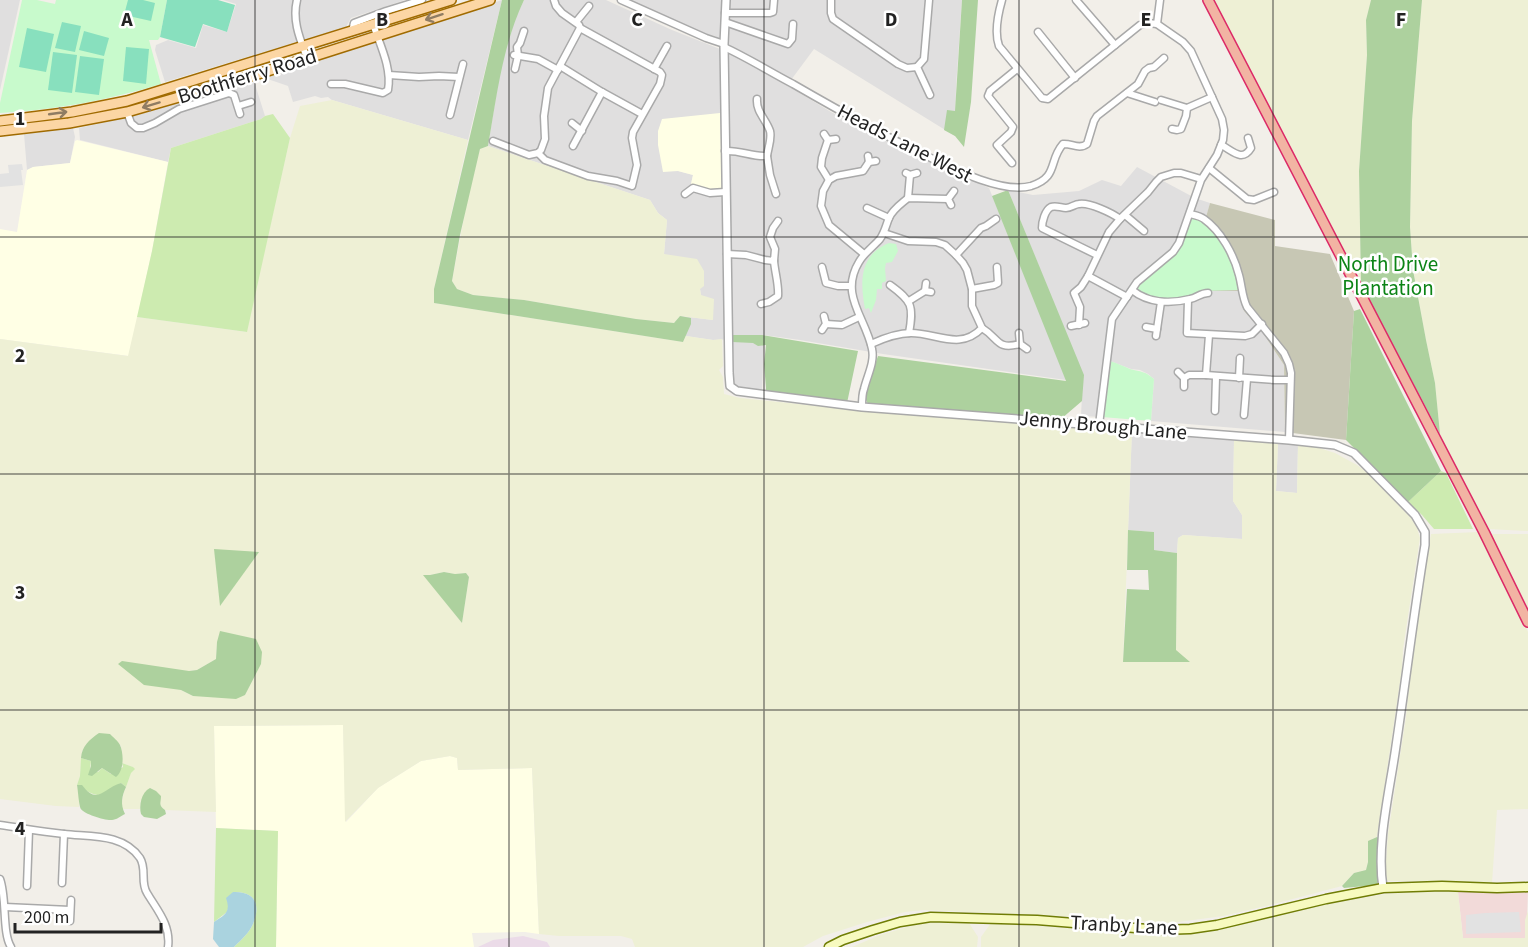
<svg xmlns="http://www.w3.org/2000/svg" width="1528" height="947" viewBox="0 0 1528 947" font-family="'Source Sans 3',sans-serif">
  <style>
    .residential { fill: #e0dfdf; fill-rule: evenodd }
    .commercial { fill: #f2dad9 }
    .industrial { fill: #ebdbe8 }
    .education { fill: #ffffe5 }
    .construction { fill: #c7c7b4 }
    .farmland { fill: #eef0d5; fill-rule: evenodd }
    .grass { fill: #cdebb0 }
    .forest { fill: #add19e }
    .park { fill: #c8facc }
    .pitch { fill: #88e0be }
    .parking { fill: #e2e2e2 }
    .water { fill: #aad3df }
    .lines { fill: none; stroke-linecap: round; stroke-linejoin: round }
    .minor-casing { stroke: #a9a9a9; stroke-width: 9 }
    .tertiary-casing { stroke: #a9a9a9; stroke-width: 10 }
    .secondary-casing { stroke: #707d05; stroke-width: 11 }
    .primary-casing { stroke: #a06b00; stroke-width: 12 }
    .trunk-casing { stroke: #dc2a67; stroke-width: 12 }
    .minor { stroke: #fff; stroke-width: 6 }
    .tertiary { stroke: #fff; stroke-width: 7 }
    .secondary { stroke: #f7fabf; stroke-width: 8 }
    .primary { stroke: #fcd6a4; stroke-width: 9 }
    .trunk { stroke: #f2b4a3; stroke-width: 9 }
    .oneway { stroke: #8f7c63 }
    .grid { fill: none; stroke: #222; stroke-width: 1.5; stroke-opacity: 0.55 }
    .labels { text-anchor: middle; dominant-baseline: central; stroke-width: 5; stroke-linejoin: round; paint-order: stroke }
    .street-label { font-size: 21px; fill: #222; stroke: #fff }
    .park-label { font-size: 21px; fill: #0c8416; stroke: #fff }
    .grid-label { font-size: 20px; text-anchor: middle; font-weight: bold; fill: #222; stroke: #fff; stroke-width: 5; stroke-linejoin: round; paint-order: stroke }
  </style>
  <rect width="100%" height="100%" fill="#f2efe9"/>
  <g class="residential">
    <path d="M0,0H20L0,90Z"/>
    <path d="M223,0H405L351,18L346,27L165,82L155,50L156,45L168,40L196,48L203,25L227,32L236,4Z"/>
    <path d="M502,0L468,140L332,100L328,97L321,98L315,96L293,102L288,86L262,77Z"/>
    <path d="M524,0H606L672,30L740,57L831,112L892,144L989,188L1043,322L1066,380L883,354L800,340L764,335L762,390L740,388L734,385L733,377V339L713,340L686,336L680,316L713,320L701,295L700,289L664,254L667,220L658,213L650,200L488,146L501,65L513,23ZM720,113L721,189L691,184L693,175L678,171Z"/>
    <path d="M628,0H962L956,87L955,136L814,49L791,80L730,47L715,36L705,34Z"/>
    <path d="M254,81L265,116L261,119L171,148L168,162L80,140L79,128L134,116Z"/>
    <path d="M73,128L75,137L70,163L33,167L27,170L24,134Z"/>
    <path d="M1137,167L1195,198L1210,203L1204,225L1196,217L1186,299L1200,291H1238L1244,311L1261,330L1284,365L1285,432L1151,421L1154,379L1148,374L1140,370L1131,369L1110,361L1102,417L1081,416L1083,375L1008,190L1033,195L1079,191L1102,180L1121,186Z"/>
    <path d="M1132,430L1234,440L1233,501L1242,515V539L1183,535L1178,538L1177,553L1154,550V532L1128,530Z"/>
    <path d="M1278,443L1298,444L1297,493L1276,491Z"/>
  </g>
  <path class="commercial" d="M1528,891L1526,938H1463L1458,892Z"/>
  <path class="industrial" d="M523,936L547,942L550,947H478L493,940Z"/>
  <g class="education">
    <path d="M720,113L722,189H708L691,184L693,175L678,171L663,172L658,145V131L662,119Z"/>
    <path d="M77,140L168,162L152,251L129,356L0,339V229L17,232L27,170L33,167L70,163L75,141Z"/>
    <path d="M343,725L346,822L378,788L421,761L450,756L457,758L458,770L532,768L539,934L525,932L472,933L474,947H276L278,831L216,828L214,726Z"/>
  </g>
  <path class="construction" d="M1210,203L1275,220V246L1330,254L1354,311L1346,440L1285,432L1284,365L1261,330L1244,311L1238,291H1200L1186,299L1176,252L1196,217L1204,224Z"/>
  <g class="farmland">
    <path d="M1214,0H1371L1366,20L1367,55L1359,171L1361,284L1229,32Z"/>
    <path d="M1422,0H1528V531L1489,529L1442,440L1440,434L1435,383L1426,340L1413,269L1410,227L1412,121Z"/>
    <path d="M332,100L468,140L434,289V303L683,342L686,336L713,340L722,339L723,366L719,370L723,377L724,394L740,398L897,414L1132,430L1123,662L1176,651L1177,553L1178,538L1183,535L1242,539V515L1233,501L1234,440L1278,443L1276,491L1297,493L1298,444L1316,447L1335,453L1357,465L1366,472L1411,518L1417,528L1420,538L1403,649L1402,669L1377,837L1372,839L1368,849V862L1366,870L1354,873L1342,886L1270,905L1223,916L1171,923L1113,919L925,910L905,912L867,922L823,936L803,947H635L632,939L621,936H559L539,934L532,768L458,770L457,758L450,756L421,761L378,788L345,822L343,725L214,726L216,812L165,810L161,807L159,801L141,800L140,809H122V801L124,792L133,767L122,763L121,746L109,734L93,738L82,751L80,776L77,785L80,796L79,807L56,806L0,799V339L128,356L137,317L246,332L290,138L300,106ZM444,572L455,574L466,573L469,577L462,623L424,575H430ZM217,642L261,663L245,695L193,696L181,690L189,671L197,670L216,659Z"/>
    <path d="M488,146L650,200L658,213L667,220L664,254L697,259L704,271V286L700,289L701,295L714,299L713,320L680,316L674,323L636,319L524,300L473,295L457,289L452,281L467,202L480,149Z"/>
    <path d="M1479,532L1520,613L1528,632V809L1497,810L1492,883L1420,881H1389L1386,880L1385,874L1388,834L1406,717L1412,652L1430,539L1431,534Z"/>
    <path d="M1492,534H1528V609L1491,536Z"/>
    <path d="M1412,892H1458L1463,938H1525V920L1528,911V947H981V937L991,923L1130,932L1170,936L1192,934L1214,930L1322,905L1386,894Z"/>
    <path d="M921,923H969L978,937L977,947H852L880,935Z"/>
  </g>
  <g class="grass">
    <path d="M273,114L290,138L247,332L137,317L152,251L171,148L261,119L265,116Z"/>
    <path d="M1441,471L1446,473L1473,529H1434L1422,515L1408,502Z"/>
    <path d="M81,758L91,761L90,770L98,772L102,768L111,774L123,767L122,763L133,767L135,769L131,773L126,787L121,783C97,797 101,800 77,785L80,776Z"/>
    <path d="M216,828L278,831L276,947H234C241,940 249,933 253,924C261,904 255,891 233,892L227,912L214,922Z"/>
  </g>
  <g class="forest">
    <path d="M502,0H524C502,47 497,95 488,146L480,149L460,235L452,281L457,289L473,295L524,300L636,319L674,323L680,316L691,318V324L683,342L434,303V289Z"/>
    <path d="M962,0H978L971,102L964,147L955,136L944,130L947,110L955,111Z"/>
    <path d="M1371,0H1422L1412,121L1410,227L1413,270L1426,340L1435,383L1440,434L1361,284L1359,171L1367,55L1366,20Z"/>
    <path d="M1008,190L1084,375L1082,401L1061,419L868,404L864,396L878,356L1066,381L992,196Z"/>
    <path d="M1360,309L1441,471L1408,502L1346,440L1354,311Z"/>
    <path d="M732,335H762L858,351L847,403L765,395L766,388L764,364L766,345L758,346L753,343L732,342Z"/>
    <path d="M1128,530L1154,532V550L1177,553L1176,650L1190,662H1123L1127,589L1149,590L1148,570H1127Z"/>
    <path d="M214,549L259,552L220,606Z"/>
    <path d="M444,572L455,574L466,573L469,577L462,623L423,575H430Z"/>
    <path d="M220,631L256,639L262,652L261,664L245,695L236,699L193,696L181,690L144,685L118,664L122,661L189,671L197,670L216,659L217,642Z"/>
    <path d="M99,733L110,734C113,737 118,741 120,745C124,754 124,771 116,777L102,768L92,776L88,775L91,766V761L81,758C82,746 89,740 99,733Z"/>
    <path d="M121,783L126,787C122,796 120,804 125,814C121,816 116,820 112,820C106,821 84,814 81,809C79,807 78,790 77,785H82C98,806 103,788 121,783Z"/>
    <path d="M150,788L156,791L161,796C161,803 158,805 165,810L166,814L157,819L144,817L141,814C139,806 141,792 150,788Z"/>
    <path d="M1377,837L1380,839L1377,860L1379,881L1376,885L1344,888L1342,886L1354,873L1366,870L1368,862V841Z"/>
  </g>
  <g class="park">
    <path d="M22,0H37L55,4L56,0H167L160,37L158,40H149L161,84C109,100 54,110 0,113V103Z"/>
    <path d="M1191,216C1198,217 1201,222 1207,227C1227,245 1233,264 1238,290L1200,291L1186,299L1172,300L1158,299L1137,292L1134,287L1176,252Z"/>
    <path d="M889,243L896,244L898,251L892,262L886,263L885,268L886,281L882,283V289H877L876,300L871,313L869,308L865,309C860,282 859,255 889,243Z"/>
    <path d="M1110,361C1117,363 1123,366 1130,369C1141,372 1145,371 1154,379L1151,421L1102,417Z"/>
  </g>
  <g class="pitch">
    <path d="M128,0H143L155,3L151,21L124,15Z"/>
    <path d="M167,0H218L235,5L227,32L203,24L195,47L160,37Z"/>
    <path d="M62,22L81,26L75,52L55,48Z"/>
    <path d="M27,28L54,34L46,72L19,67Z"/>
    <path d="M84,31L109,38L104,56L79,50Z"/>
    <path d="M126,47L149,49L146,84L123,81Z"/>
    <path d="M53,52L77,55L72,93L48,90Z"/>
    <path d="M80,56L104,59L99,95L75,92Z"/>
  </g>
  <g class="parking">
    <path d="M22,164L23,170H21L23,185L0,187V174L9,173L8,165Z"/>
    <path d="M1519,912L1521,932L1466,934V915L1485,913Z"/>
  </g>
  <path class="water" d="M233,892C255,891 261,904 253,924C249,933 241,940 234,947H219L213,939L214,922C225,915 231,912 226,898Z"/>
  <g class="lines">
    <g class="minor-casing">
      <g id="minor">
        <path d="M297,0C292,21 300,39 307,58"/>
        <path d="M621,0L706,38L724,44"/>
        <path d="M831,0V13L833,19L898,64L907,68L917,67"/>
        <path d="M929,0L924,59L917,67L930,95"/>
        <path d="M1002,0C998,14 994,32 999,46L1042,98L1048,99L1140,25L1148,23L1157,24L1183,42L1191,51L1222,119L1224,130L1223,140L1217,155L1201,180L1179,243L1173,252L1137,282L1112,319L1099,425"/>
        <path d="M1076,0L1115,45"/>
        <path d="M725,13H770L773,12L774,0"/>
        <path d="M576,22L589,6"/>
        <path d="M725,22L788,44L792,39L793,24"/>
        <path d="M1157,24L1160,0"/>
        <path d="M352,31L354,23L386,11L422,0"/>
        <path d="M1038,32L1075,78"/>
        <path d="M724,47C748,58 770,72 793,84C838,110 884,136 931,158C955,170 1004,194 1031,186C1059,177 1048,161 1063,144C1071,143 1079,150 1087,144L1094,121L1097,116L1138,84L1145,71L1149,68L1154,67L1164,58"/>
        <path d="M514,55L538,59L558,70"/>
        <path d="M560,66L602,92L642,114"/>
        <path d="M515,69L518,56L517,47L520,43L524,31"/>
        <path d="M654,69L667,46"/>
        <path d="M389,75L419,77L439,76L459,77"/>
        <path d="M331,84H345L383,93L388,90C392,68 380,45 373,24"/>
        <path d="M1127,93L1155,102"/>
        <path d="M757,99C756,112 766,119 770,131C772,139 768,148 767,156"/>
        <path d="M1161,100L1187,108"/>
        <path d="M238,106L251,102"/>
        <path d="M1187,108L1212,97"/>
        <path d="M127,112L131,123L137,128H143L155,123L179,109L229,93L234,95L240,114"/>
        <path d="M450,115L463,64"/>
        <path d="M572,123L582,131"/>
        <path d="M1172,129L1177,130L1181,129L1186,116L1187,108"/>
        <path d="M824,134L828,140L836,139"/>
        <path d="M828,140L822,158L821,167L829,180"/>
        <path d="M493,141L529,155L538,153L541,150L545,139L544,116L548,88L580,28L579,25L562,13L556,6L554,0"/>
        <path d="M1221,145C1232,150 1242,163 1251,148L1248,138"/>
        <path d="M573,146L602,92"/>
        <path d="M725,151C741,150 751,157 767,156L770,175L776,194"/>
        <path d="M538,153L545,160L588,176L617,181L632,186L637,165L632,138L633,132L660,84L662,75L660,72L580,28"/>
        <path d="M868,156L869,162L876,161"/>
        <path d="M1012,163L997,145L1011,132L1013,127L988,96L990,91L1017,69"/>
        <path d="M1209,168L1247,199L1254,200L1274,192"/>
        <path d="M906,173L910,175L917,173"/>
        <path d="M685,194L693,188L710,193L725,192"/>
        <path d="M908,198L910,175"/>
        <path d="M951,205L948,199L954,191"/>
        <path d="M867,208L889,218"/>
        <path d="M1190,214C1194,215 1200,216 1204,219C1221,231 1234,255 1239,275C1242,286 1242,297 1247,307L1284,353L1289,364L1291,373L1289,440"/>
        <path d="M1125,215L1144,231"/>
        <path d="M727,254L746,255L765,260L774,261L775,249L770,237L773,228L778,221"/>
        <path d="M864,254L829,225L821,206L823,191L829,180L836,176L863,171L869,162"/>
        <path d="M956,255L981,228L986,226L996,219"/>
        <path d="M1097,255L1042,228C1042,222 1045,210 1051,207C1056,205 1061,208 1066,208C1071,208 1075,204 1079,204C1089,202 1112,213 1120,219"/>
        <path d="M822,267L826,283L838,286H850"/>
        <path d="M926,283L925,291L931,292"/>
        <path d="M890,285C912,301 914,306 909,333"/>
        <path d="M972,289L994,285L998,283L997,267"/>
        <path d="M1132,290C1148,303 1170,304 1190,299C1197,298 1200,293 1208,293"/>
        <path d="M1127,297L1088,276L1109,232L1120,219L1148,192L1156,182L1161,177L1174,173H1181L1201,179"/>
        <path d="M1188,300L1187,333L1245,336L1252,334L1262,324"/>
        <path d="M909,301L925,291"/>
        <path d="M761,304L769,302L778,296C779,285 775,273 774,261"/>
        <path d="M826,324L842,325L859,317"/>
        <path d="M1079,325L1080,307L1074,293L1081,287L1088,276"/>
        <path d="M1071,326L1085,323"/>
        <path d="M1146,327L1157,329L1156,336"/>
        <path d="M982,328C1000,339 996,350 1020,344"/>
        <path d="M1157,329L1161,302"/>
        <path d="M822,330L826,324L824,316"/>
        <path d="M1019,333L1020,344L1027,349"/>
        <path d="M871,344C884,338 897,333 911,333C937,333 960,351 982,328L972,306V289L967,270L963,263L956,255L945,245L936,242L908,241L884,233"/>
        <path d="M1178,372L1184,378V387"/>
        <path d="M1206,375L1275,380H1290"/>
        <path d="M1184,378L1189,375H1206L1209,335"/>
        <path d="M1239,378L1240,358"/>
        <path d="M862,407C862,401 862,394 864,389C867,376 875,362 872,349C866,318 839,295 859,262C864,253 873,247 880,239C885,232 886,225 889,218C893,209 901,204 908,198L948,199"/>
        <path d="M1215,411L1216,377"/>
        <path d="M1244,415L1247,379"/>
        <path d="M0,825C21,828 42,832 64,834C90,837 123,833 140,858C147,869 140,882 147,893C157,910 171,925 168,947"/>
        <path d="M0,879C7,898 2,933 11,947"/>
        <path d="M62,883L64,834"/>
        <path d="M27,886L29,830"/>
        <path d="M5,907L70,910"/>
        <path d="M70,921L71,900"/>
      </g>
    </g>
    <g class="tertiary-casing">
      <path id="tertiary" d="M726,0L724,44L729,373L730,386L737,391L862,407L1289,440L1335,445L1354,453L1415,515L1425,532V545C1414,612 1406,679 1396,746C1390,790 1376,844 1383,888"/>
    </g>
    <g class="secondary-casing">
      <path id="secondary" d="M829,947L843,940L873,930L900,922L931,917L1037,920L1160,930L1190,929L1217,925L1326,899L1383,888L1442,886L1497,888L1528,887"/>
    </g>
    <g class="primary-casing">
      <g id="primary">
        <path d="M0,121L72,112L127,101L451,0"/>
        <path d="M0,131L69,123L127,112L255,75L490,0"/>
      </g>
    </g>
    <g class="trunk-casing">
      <path id="trunk" d="M1208,0L1484,532L1528,622"/>
    </g>
    <use href="#minor" class="minor"/>
    <use href="#tertiary" class="tertiary"/>
    <use href="#secondary" class="secondary"/>
    <use href="#primary" class="primary"/>
    <use href="#trunk" class="trunk"/>
  </g>
  <defs><path id="oneway-shaft" d="M-6 0H5M1.5-3L5.5 0L1.5 3" fill="none" stroke-width="1.6" stroke-linecap="round" stroke-linejoin="round" transform="scale(1.5)"/></defs>
  <g class="oneway">
    <use href="#oneway-shaft" transform="translate(434 17) rotate(162)"/>
    <use href="#oneway-shaft" transform="translate(151 105) rotate(163)"/>
    <use href="#oneway-shaft" transform="translate(58 113) rotate(-8)"/>
  </g>
  <path class="grid" d="M255,0V947M509,0V947M764,0V947M1019,0V947M1273,0V947M0,237H1528M0,474H1528M0,710H1528"/>
  <g class="labels">
    <g class="street-label">
      <text transform="translate(247 76) rotate(-17)">Boothferry Road</text>
      <text transform="translate(905 143) rotate(27)">Heads Lane West</text>
      <text transform="translate(1103 425) rotate(5)">Jenny Brough Lane</text>
      <text transform="translate(1124 925) rotate(3)">Tranby Lane</text>
    </g>
    <g class="park-label">
      <text x="1388" y="264">North Drive<tspan x="1388" dy="24">Plantation</tspan></text>
    </g>
  </g>
  <g class="grid-label">
    <text x="127" y="26">A</text>
    <text x="382" y="26">B</text>
    <text x="637" y="26">C</text>
    <text x="891" y="26">D</text>
    <text x="1146" y="26">E</text>
    <text x="1401" y="26">F</text>
    <text x="20" y="125">1</text>
    <text x="20" y="362">2</text>
    <text x="20" y="599">3</text>
    <text x="20" y="835">4</text>
  </g>
  <path d="M15 923v9h146v-9" fill="none" stroke="#222222" stroke-width="3"/>
  <text x="24" y="923" font-size="18" fill="#222222" stroke="#ffffff" stroke-width="4.5" paint-order="stroke">200 m</text>
</svg>
